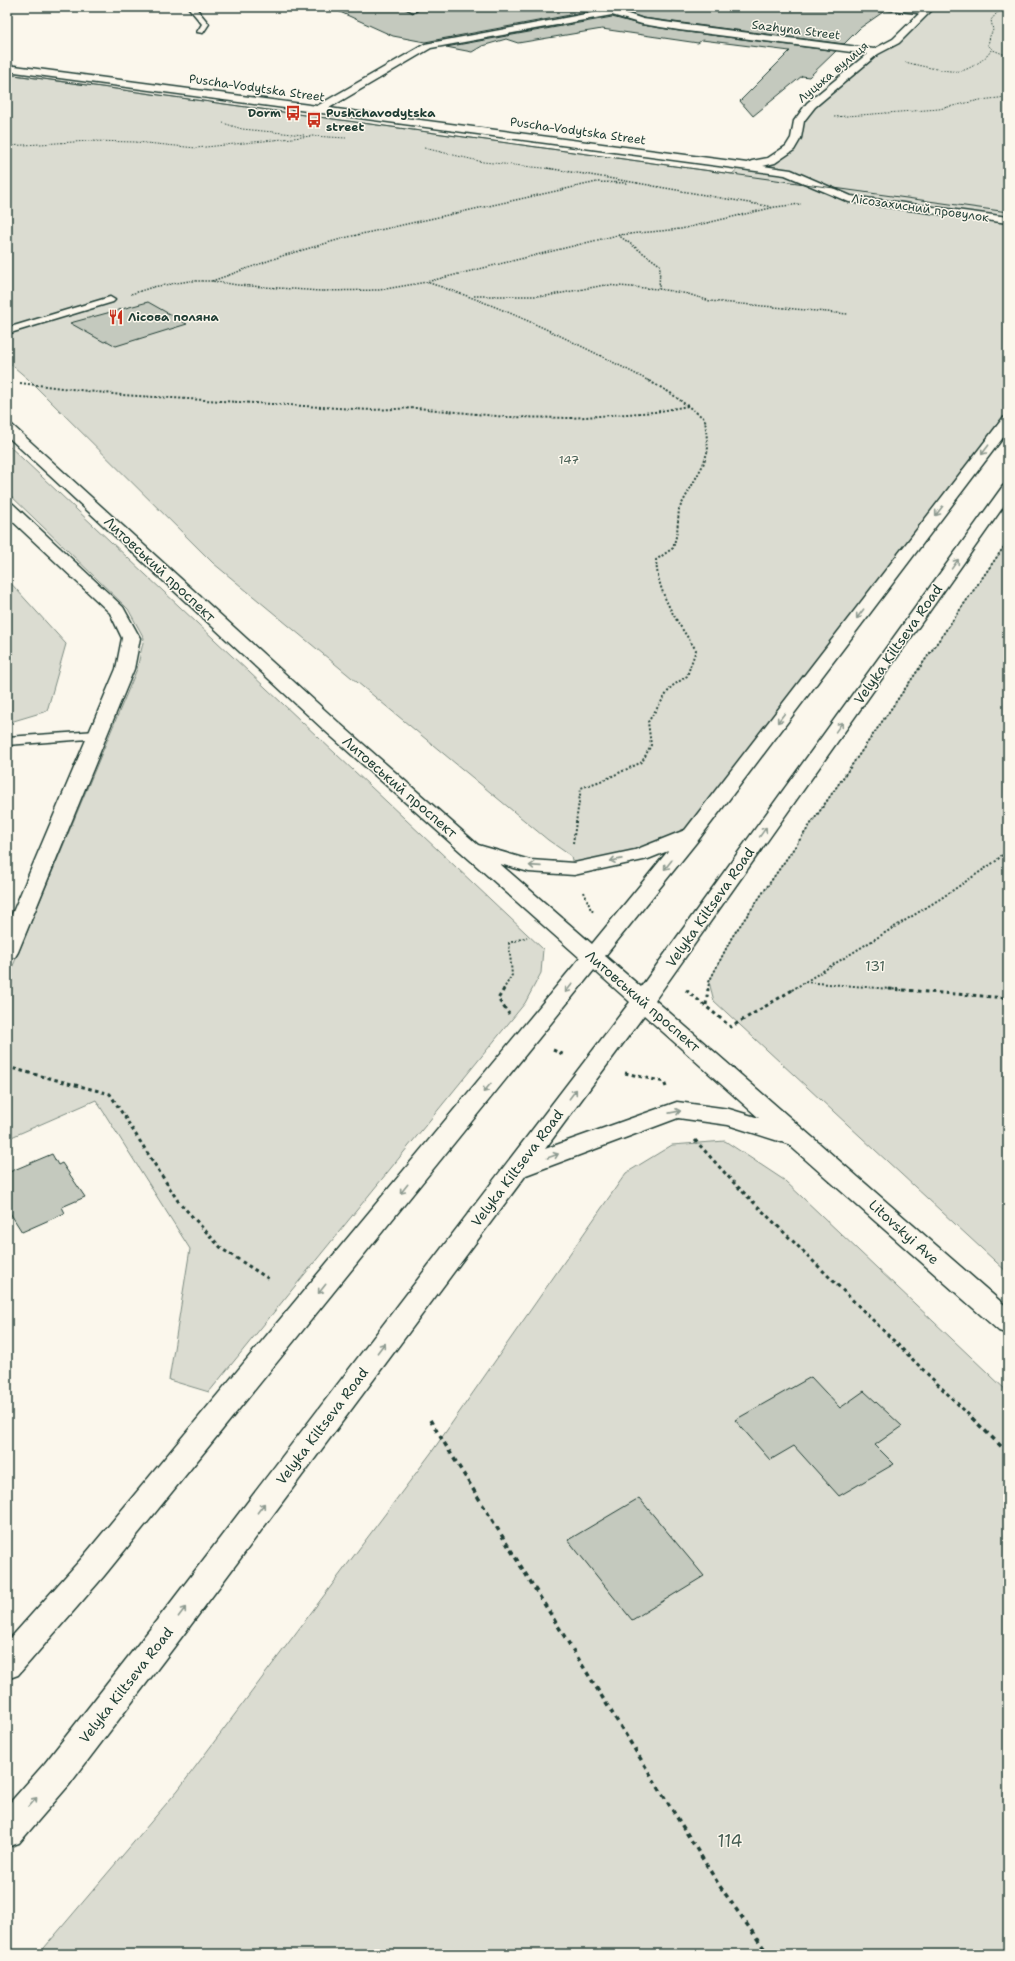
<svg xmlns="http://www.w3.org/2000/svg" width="1015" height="1961" viewBox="0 0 1015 1961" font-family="'Shantell Sans',sans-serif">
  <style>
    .green { fill: #dbdcd1; stroke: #7d8c82 }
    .building { fill: #c4c9be; stroke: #1f3d34 }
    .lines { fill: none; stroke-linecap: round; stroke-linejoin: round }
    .service-casing { stroke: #1f3d34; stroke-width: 3 }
    .minor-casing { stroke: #1f3d34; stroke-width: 3 }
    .primary-casing { stroke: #1f3d34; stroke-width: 3 }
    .path-far4 { stroke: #1f3d34; stroke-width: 1; stroke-dasharray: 1.5 1.5; stroke-linecap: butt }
    .path-far3 { stroke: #1f3d34; stroke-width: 1.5; stroke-dasharray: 1.5 1.5; stroke-linecap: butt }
    .path-far2 { stroke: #1f3d34; stroke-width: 2; stroke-dasharray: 2 2; stroke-linecap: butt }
    .path-far1 { stroke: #1f3d34; stroke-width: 3; stroke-dasharray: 3.5 3.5; stroke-linecap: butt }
    .path { stroke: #1f3d34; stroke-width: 3.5; stroke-dasharray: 4.5 4.5; stroke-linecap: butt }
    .service { fill: #fbf7ec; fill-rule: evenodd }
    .minor { fill: #fbf7ec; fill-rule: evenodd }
    .primary { fill: #fbf7ec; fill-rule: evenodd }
    .tram { stroke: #1f3d34; stroke-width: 1 }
    .oneway { stroke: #8d9a90 }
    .labels { text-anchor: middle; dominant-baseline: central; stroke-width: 3; stroke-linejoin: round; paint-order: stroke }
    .far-street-label { font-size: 12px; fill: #1f3d34; stroke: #fbf7ec }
    .far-poi-label { font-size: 12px; font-weight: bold; fill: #1f3d34; stroke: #fbf7ec; text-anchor: start }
    .far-park-label { font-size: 12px; fill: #455d53; stroke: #fbf7ec }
    .street-label { font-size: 14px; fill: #1f3d34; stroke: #fbf7ec }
    .park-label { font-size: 14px; fill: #455d53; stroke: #fbf7ec }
    .near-park-label { font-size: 17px; fill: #455d53; stroke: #fbf7ec }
  </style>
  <rect width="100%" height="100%" fill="#fbf7ec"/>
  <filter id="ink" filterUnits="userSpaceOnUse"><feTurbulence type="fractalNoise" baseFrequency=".025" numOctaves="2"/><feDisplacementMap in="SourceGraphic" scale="8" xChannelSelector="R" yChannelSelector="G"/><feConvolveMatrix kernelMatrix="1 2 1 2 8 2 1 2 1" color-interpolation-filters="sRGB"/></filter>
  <g filter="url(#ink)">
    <g class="green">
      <path d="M931,7H1008V421L692,835L574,869L571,856L548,840L213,563L28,379L7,361V74L732,174L741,166L762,163L790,148L799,121L875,52L896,41Z"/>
      <path d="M7,444L543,949L541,973L525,1003L209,1392L169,1380L190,1249L96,1100L7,1139V980L137,669L144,638L128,609L7,492Z"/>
      <path d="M1008,541V1273L714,1001L709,982L732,937Z"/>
      <path d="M7,579L66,644L47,711L7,723Z"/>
      <path d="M725,1141L784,1180L1008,1392V1954H39L178,1790L431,1453L626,1173L672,1145Z"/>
    </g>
    <g class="building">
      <path d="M329,7H402L413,13L418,10L415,7H593L597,10L425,42L393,36Z"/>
      <path d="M612,7H844L883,12L860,28L844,44L643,18Z"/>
      <path d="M612,17L642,25L679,31L836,51L809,77L802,76L753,116L740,101L790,51L702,40L698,43L602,29L518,43L506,39L482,46L472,52L446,47Z"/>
      <path d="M148,302L187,324L116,346L107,341L104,342L70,323Z"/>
      <path d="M52,1154L58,1165L62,1163L85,1197L62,1207L65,1213L22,1232L7,1208V1173Z"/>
      <path d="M811,1377L840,1408L864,1391L902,1426L875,1445L894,1464L839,1496L794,1446L770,1460L735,1420Z"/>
      <path d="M639,1498L704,1576L632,1620L568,1540Z"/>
    </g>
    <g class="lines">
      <g class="service-casing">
        <g id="service">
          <path d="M188,7H195L209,24L203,33L197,32L202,24Z"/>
          <path d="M403,7H412L417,10L414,12Z"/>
          <path d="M879,7L926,10L929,12L926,14L882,9Z"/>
          <path d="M110,297L115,300L113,302L7,334V328Z"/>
          <path d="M97,731L102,732L104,735L102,738L7,745V737Z"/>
        </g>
      </g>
      <g class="minor-casing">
        <g id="minor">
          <path d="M594,7H607L643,19L679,24L874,49L893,39L926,7H935L899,43L878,54L815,107L804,121L801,138L794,150L775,163L763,166L791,170L851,196L1008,217V223L849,202L785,175L7,71V65L317,106L425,44L602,11ZM612,15L642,24L679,30L867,54L807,103L794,121L791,138L786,146L768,158L752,161L747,163L329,108L431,48Z"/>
          <path d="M7,502L13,504L123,607L140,638L134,669L18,952L15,957L7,959V926L116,669L122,638L110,613L7,516Z"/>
        </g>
      </g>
      <g class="primary-casing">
        <path id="primary" d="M1008,417V431L699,839L605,956L641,987L1003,486L1008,484V500L655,1000L1008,1308V1334L999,1331L788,1144L728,1125L678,1118L526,1175L190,1626L69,1785L19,1843L7,1847V1806L45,1763L168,1606L630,1002L594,970L104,1576L18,1675L7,1679V1642L82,1558L580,958L324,730L7,436V424L12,425L338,722L478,845L530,860L574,863L635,850L685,830L1003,418ZM668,851L592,944L500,864L529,872L574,875L648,859ZM644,1015L759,1118L729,1109L677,1102L545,1149Z"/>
      </g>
      <g class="path-far4">
        <path d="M1002,7L991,20L993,30L990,36L988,45L993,50L1008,56"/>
        <path d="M905,62C917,65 949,73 961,71C970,69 988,58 991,50"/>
        <path d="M834,117L939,109L980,100L1008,97"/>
        <path d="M223,123L242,129L304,135"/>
        <path d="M7,146L90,141L136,142L196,148L312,136L346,138"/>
        <path d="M424,148L483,162L553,169"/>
      </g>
      <g class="path-far3">
        <path d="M547,168L638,183"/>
        <path d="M637,183L772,207"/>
        <path d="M618,235L660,265L659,289"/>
        <path d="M212,281L282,256L348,237L597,182L628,183"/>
        <path d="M426,282C504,306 577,343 649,381"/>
        <path d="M131,294L153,287L189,281H212L237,285L320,291L379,290L426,282L618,235L681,229L775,207L801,204"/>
        <path d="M474,296H546L605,285L659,289L688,294L710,301L848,314"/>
      </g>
      <g class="path-far2">
        <path d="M20,383L122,395L371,410L417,408L506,417L571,418L655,412L688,406"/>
        <path d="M573,843L581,788L606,779L642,762L651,745L648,722L671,687L687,676L696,650C677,621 658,596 656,560L673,548L677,533L679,509L703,465L708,450L705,419L669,392L647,380"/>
        <path d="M584,892L591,910L594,912"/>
        <path d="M805,982L902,990"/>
        <path d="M503,990L512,975L509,943L527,937"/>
        <path d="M708,990L709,982L732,937L1008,541"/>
        <path d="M792,990L940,899L996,861L1008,849"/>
      </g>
      <g class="path-far1">
        <path d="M504,989L498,999L509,1014"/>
        <path d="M889,989L1008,998"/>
        <path d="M686,990L731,1027L794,989"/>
        <path d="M706,1005L708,989"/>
        <path d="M553,1050L565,1055"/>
        <path d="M7,1067L110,1094L178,1201L222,1249L269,1279"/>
        <path d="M625,1073L664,1082L666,1087"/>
        <path d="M695,1140L734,1183L973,1419"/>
      </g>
      <g class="path">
        <path d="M972,1418L1008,1453"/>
        <path d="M430,1420L719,1885L768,1954"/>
      </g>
      <use href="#service" class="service"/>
      <use href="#minor" class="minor"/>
      <use href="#primary" class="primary"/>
      <path class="tram" d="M7,74L1008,212"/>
    </g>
    <defs><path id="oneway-shaft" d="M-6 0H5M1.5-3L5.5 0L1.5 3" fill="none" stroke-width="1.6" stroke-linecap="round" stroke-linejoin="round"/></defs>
    <g class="oneway">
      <use href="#oneway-shaft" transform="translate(985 450) rotate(127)"/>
      <use href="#oneway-shaft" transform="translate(939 511) rotate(127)"/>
      <use href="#oneway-shaft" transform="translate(955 564) rotate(-55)"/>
      <use href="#oneway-shaft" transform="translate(860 614) rotate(127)"/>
      <use href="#oneway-shaft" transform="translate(781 718) rotate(127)"/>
      <use href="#oneway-shaft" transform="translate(839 727) rotate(-55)"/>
      <use href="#oneway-shaft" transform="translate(763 832) rotate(-55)"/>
      <use href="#oneway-shaft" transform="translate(616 860) rotate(169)"/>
      <use href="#oneway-shaft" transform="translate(668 865) rotate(129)"/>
      <use href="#oneway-shaft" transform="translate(535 866) rotate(-176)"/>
      <use href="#oneway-shaft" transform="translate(569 988) rotate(129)"/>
      <use href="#oneway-shaft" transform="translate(487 1088) rotate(130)"/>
      <use href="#oneway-shaft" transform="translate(573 1094) rotate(-53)"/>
      <use href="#oneway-shaft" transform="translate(675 1112) rotate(-11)"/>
      <use href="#oneway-shaft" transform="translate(553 1156) rotate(-20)"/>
      <use href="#oneway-shaft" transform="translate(404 1189) rotate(129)"/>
      <use href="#oneway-shaft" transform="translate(322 1289) rotate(129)"/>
      <use href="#oneway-shaft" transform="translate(381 1348) rotate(-53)"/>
      <use href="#oneway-shaft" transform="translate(261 1508) rotate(-53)"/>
      <use href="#oneway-shaft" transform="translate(182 1612) rotate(-53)"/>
      <use href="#oneway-shaft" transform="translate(33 1802) rotate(-49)"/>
    </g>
  </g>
  <defs>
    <g id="bus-bare" transform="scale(1.2)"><path d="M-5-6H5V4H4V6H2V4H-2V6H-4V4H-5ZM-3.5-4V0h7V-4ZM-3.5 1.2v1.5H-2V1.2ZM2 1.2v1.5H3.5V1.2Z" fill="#c8321e" stroke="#fbf7ec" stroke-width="2.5" paint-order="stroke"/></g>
    <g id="restaurant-bare" transform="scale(1.2)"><path d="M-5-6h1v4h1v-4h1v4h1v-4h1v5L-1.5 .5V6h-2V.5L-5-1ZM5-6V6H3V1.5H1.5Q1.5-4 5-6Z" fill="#c8321e" stroke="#fbf7ec" stroke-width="2.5" paint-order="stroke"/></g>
  </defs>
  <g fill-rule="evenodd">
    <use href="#bus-bare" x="293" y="113"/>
    <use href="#bus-bare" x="314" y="120"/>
    <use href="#restaurant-bare" x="116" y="317"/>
  </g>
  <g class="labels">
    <g class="far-street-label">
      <text transform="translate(796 30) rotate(7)">Sazhyna Street</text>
      <text transform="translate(833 72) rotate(-40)">Луцька вулиця</text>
      <text transform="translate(257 88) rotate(8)">Puscha-Vodytska Street</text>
      <text transform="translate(578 131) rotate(8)">Puscha-Vodytska Street</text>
      <text transform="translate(920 208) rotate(8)">Лісозахисний провулок</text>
    </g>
    <g class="far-poi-label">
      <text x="281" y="113" text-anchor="end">Dorm</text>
      <text x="326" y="113">Pushchavodytska<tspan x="326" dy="14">street</tspan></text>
      <text x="128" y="317">Лісова поляна</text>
    </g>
    <g class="far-park-label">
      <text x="569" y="460">147</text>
    </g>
    <g class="street-label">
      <text transform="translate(160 569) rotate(43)">Литовський проспект</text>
      <text transform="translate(898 644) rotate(-55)">Velyka Kiltseva Road</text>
      <text transform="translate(400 787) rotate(41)">Литовський проспект</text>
      <text transform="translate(710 907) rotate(-55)">Velyka Kiltseva Road</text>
      <text transform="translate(643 1001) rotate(41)">Литовський проспект</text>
      <text transform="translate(517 1168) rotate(-53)">Velyka Kiltseva Road</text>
      <text transform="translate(904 1232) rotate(42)">Litovskyi Ave</text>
      <text transform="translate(322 1426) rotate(-53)">Velyka Kiltseva Road</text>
      <text transform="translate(126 1685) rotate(-52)">Velyka Kiltseva Road</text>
    </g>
    <g class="park-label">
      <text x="875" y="966">131</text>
    </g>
    <g class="near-park-label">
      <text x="730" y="1841">114</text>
    </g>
  </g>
  <rect width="1015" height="1961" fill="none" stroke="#fbf7ec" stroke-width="24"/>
  <rect x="12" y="12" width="991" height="1937" fill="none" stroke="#1f3d34" stroke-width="1.5" filter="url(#ink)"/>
</svg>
